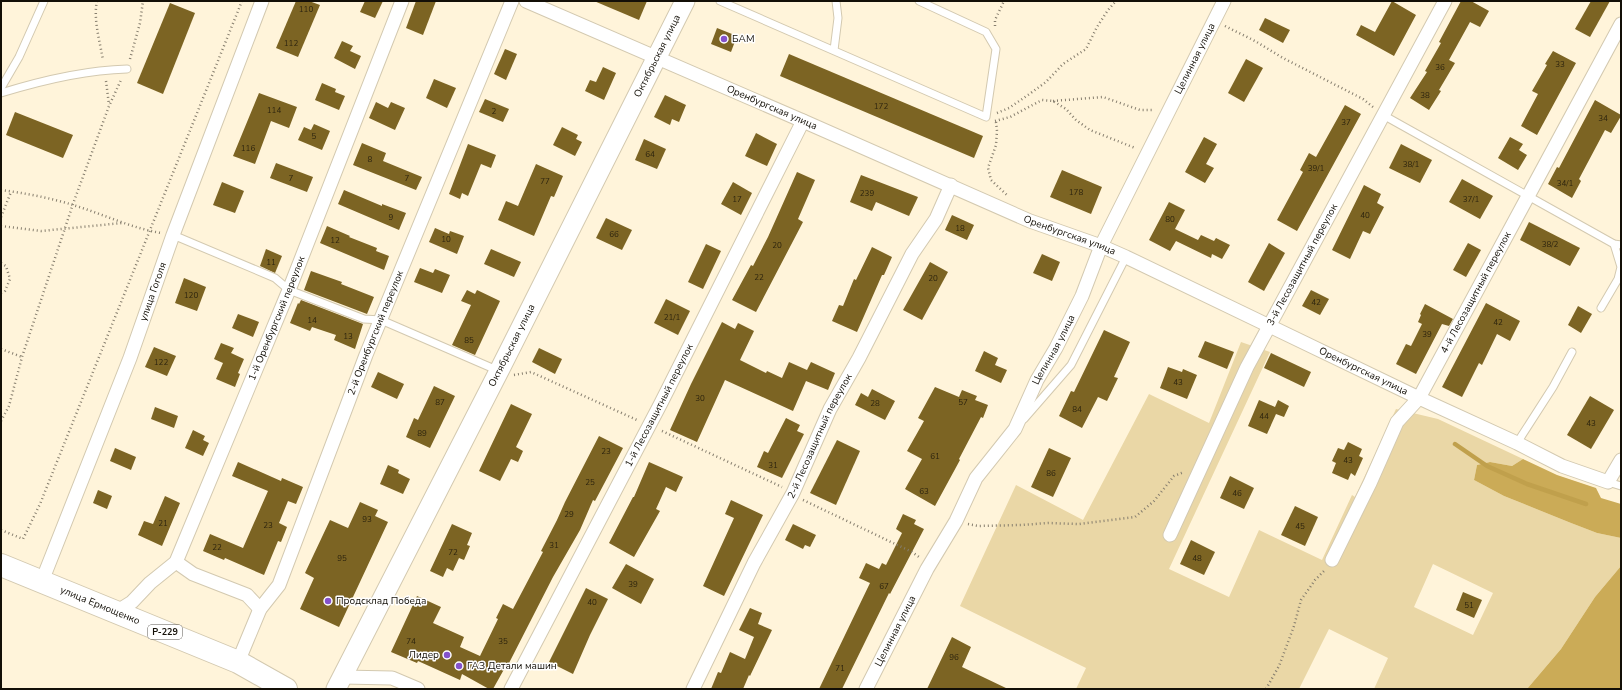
<svg xmlns="http://www.w3.org/2000/svg" width="1622" height="690" viewBox="0 0 1622 690" font-family="'Nunito Sans',sans-serif">
  <style>
    .green { fill: #ead7a6; fill-rule: evenodd }
    .forest { fill: #cbab57 }
    .lines { fill: none; stroke-linecap: round; stroke-linejoin: round }
    .stream { stroke: #c0a04c; stroke-width: 4.5 }
    .building { fill: #7c6423 }
    .lane-casing { stroke: #d3c9b0; stroke-width: 9 }
    .street-casing { stroke: #d3c9b0; stroke-width: 15 }
    .secondary-casing { stroke: #d3c9b0; stroke-width: 21 }
    .highway-casing { stroke: #d3c9b0; stroke-width: 24 }
    .path { stroke: #867e6e; stroke-width: 2.5; stroke-dasharray: 1 3; stroke-linecap: butt }
    .lane { stroke: #fff; stroke-width: 7 }
    .street { stroke: #fff; stroke-width: 13 }
    .secondary { stroke: #fff; stroke-width: 19 }
    .highway { stroke: #fff; stroke-width: 22 }
    .poi-dot { fill: #8452cb; stroke: #fff; stroke-width: 1.5 }
    .labels { text-anchor: middle; dominant-baseline: central; stroke-width: 3; stroke-linejoin: round; paint-order: stroke }
    .number-label { font-size: 8px; fill: #2d240e }
    .shield { fill: #fff; stroke: #5a5751; stroke-width: 1 }
    .shield-label { font-size: 9px; font-weight: bold; fill: #130f07 }
    .poi-label { font-size: 10px; fill: #130f07; stroke: #fff; text-anchor: start }
    .street-label { font-size: 10px; fill: #130f07; stroke: #fff }
  </style>
  <rect width="100%" height="100%" fill="#fff4da"/>
  <path class="green" d="M1241,342L1270,352L1169,569L1229,597L1259,530L1322,560L1352,495L1355,497L1396,409L1438,419L1523,459L1512,466L1490,462L1477,465L1474,480L1504,496L1571,523L1597,533L1621,538V566L1595,597L1561,649L1527,689H1374L1388,658L1329,629L1299,689H1076L1086,668L960,606L1016,485L1083,520L1149,394L1209,423ZM1433,564L1493,593L1473,635L1414,607Z"/>
  <g class="forest">
    <path d="M1523,459L1557,475L1596,488L1601,498L1621,504V538L1597,533L1571,523L1504,496L1474,480L1477,465L1490,462L1512,466Z"/>
    <path d="M1621,566V689H1527L1561,649L1595,597Z"/>
  </g>
  <g class="lines">
    <path class="stream" d="M1455,444L1487,466L1527,484L1586,504"/>
  </g>
  <g class="building">
    <path d="M296,1H309L320,5L298,57L276,48Z"/>
    <path d="M365,1H383L375,18L360,12Z"/>
    <path d="M416,1H436L423,35L406,28Z"/>
    <path d="M594,1H647L639,20Z"/>
    <path d="M1392,1L1416,15L1394,56L1356,35L1361,25L1375,32Z"/>
    <path d="M1461,1H1471L1489,11L1480,27L1470,22L1449,60L1455,63L1439,90L1441,91L1429,110L1410,98L1427,72L1425,71L1441,43L1439,42Z"/>
    <path d="M1591,1H1610L1590,37L1575,29Z"/>
    <path d="M170,3L195,13L163,94L137,83Z"/>
    <path d="M1265,18L1290,30L1283,43L1259,30Z"/>
    <path d="M717,28L737,36L731,52L711,44Z"/>
    <path d="M342,41L353,46L350,51L361,56L355,69L334,58Z"/>
    <path d="M505,49L517,54L506,80L494,74Z"/>
    <path d="M1553,51L1576,63L1537,135L1521,126L1538,94L1532,91L1547,65L1545,64Z"/>
    <path d="M789,54L983,136L974,158L780,76Z"/>
    <path d="M1246,59L1263,68L1244,102L1228,93Z"/>
    <path d="M603,67L616,73L604,100L585,91L590,80L596,82Z"/>
    <path d="M434,79L456,88L447,108L426,98Z"/>
    <path d="M322,83L336,89L335,92L345,96L339,110L315,100Z"/>
    <path d="M259,93L297,107L289,128L271,121L255,164L233,156Z"/>
    <path d="M665,95L686,105L679,122L672,119L670,125L654,117Z"/>
    <path d="M485,99L509,109L503,122L479,112Z"/>
    <path d="M1595,100L1621,115V116L1611,133L1605,130L1579,179L1581,181L1572,198L1548,184L1557,167L1559,168Z"/>
    <path d="M376,102L388,108L391,102L405,108L395,130L369,118Z"/>
    <path d="M1345,105L1361,114L1297,231L1277,220L1303,172L1300,170L1309,153L1316,157Z"/>
    <path d="M15,112L73,135L63,158L6,135Z"/>
    <path d="M314,124L330,131L322,150L298,140L304,127L311,130Z"/>
    <path d="M562,127L578,135L576,139L582,142L575,156L553,145Z"/>
    <path d="M756,133L777,144L767,166L745,156Z"/>
    <path d="M1204,137L1217,144L1206,164L1214,168L1205,183L1185,172Z"/>
    <path d="M1510,137L1523,144L1519,150L1527,155L1518,170L1498,158Z"/>
    <path d="M644,139L666,149L657,169L635,160Z"/>
    <path d="M362,143L386,153L383,161L422,177L416,190L353,165Z"/>
    <path d="M468,144L496,155L491,168L481,164L468,196L462,193L460,199L449,194Z"/>
    <path d="M1401,144L1432,160L1420,183L1389,168Z"/>
    <path d="M276,163L313,177L307,192L270,178Z"/>
    <path d="M536,164L563,176L554,197L551,196L534,236L498,220L506,201L518,206Z"/>
    <path d="M1062,170L1102,187L1091,214L1050,197Z"/>
    <path d="M797,172L815,180L798,219L803,222L756,312L732,300L751,265L753,266L768,237Z"/>
    <path d="M861,175L918,197L909,216L876,202L872,211L850,202Z"/>
    <path d="M1462,179L1493,196L1480,219L1449,202Z"/>
    <path d="M222,182L244,191L235,213L213,205Z"/>
    <path d="M733,182L752,193L741,215L721,204Z"/>
    <path d="M1364,185L1381,194L1377,203L1384,207L1370,234L1363,231L1350,259L1332,250Z"/>
    <path d="M344,190L382,206V204L406,213L399,230L338,204Z"/>
    <path d="M1169,202L1185,210L1175,229L1198,240L1201,235L1214,241L1216,238L1230,245L1222,259L1212,254L1211,258L1176,241L1170,251L1149,240Z"/>
    <path d="M952,215L974,225L967,240L945,230Z"/>
    <path d="M606,218L632,230L622,250L596,238Z"/>
    <path d="M1529,222L1580,248L1570,266L1520,240Z"/>
    <path d="M327,226L350,236L349,237L377,248L376,251L389,256L384,270L320,243Z"/>
    <path d="M435,228L449,234L450,231L464,236L457,254L429,242Z"/>
    <path d="M1269,243L1285,253L1264,291L1248,282Z"/>
    <path d="M1468,243L1481,250L1466,277L1453,270Z"/>
    <path d="M706,244L721,251L703,289L688,282Z"/>
    <path d="M872,247L892,257L884,275H882L857,332L832,321L839,305L843,306L854,279L856,280Z"/>
    <path d="M266,249L282,256L275,273L260,266Z"/>
    <path d="M491,249L521,262L514,277L484,264Z"/>
    <path d="M1042,254L1060,262L1052,281L1033,273Z"/>
    <path d="M930,262L948,272L922,320L903,310Z"/>
    <path d="M420,268L433,273L435,269L450,275L442,293L414,282Z"/>
    <path d="M311,271L342,282L341,284L374,297L367,314L304,290Z"/>
    <path d="M184,278L206,287L197,311L175,303Z"/>
    <path d="M467,290L475,294L477,290L500,301L475,355L452,345L471,305L461,301Z"/>
    <path d="M1311,290L1329,299L1320,315L1302,306Z"/>
    <path d="M666,299L690,311L678,335L654,323Z"/>
    <path d="M301,300L363,324L355,349L334,340L336,335L312,327L310,331L290,323L298,303L299,304Z"/>
    <path d="M1486,303L1520,321L1510,341L1497,334L1482,365L1479,363L1462,397L1442,387Z"/>
    <path d="M1425,304L1453,319L1449,326L1442,324L1416,374L1396,364L1406,344L1411,346L1422,324L1418,322L1421,315L1420,314Z"/>
    <path d="M1578,306L1592,314L1581,333L1568,325Z"/>
    <path d="M238,314L259,322L253,337L232,328Z"/>
    <path d="M722,322L735,329L738,323L754,331L740,360L766,373L767,371L782,378L789,362L807,370L811,362L835,373L828,390L806,381L793,411L725,380L697,442L670,430L691,384Z"/>
    <path d="M1104,330L1130,342L1114,377L1118,378L1107,401L1098,397L1082,428L1059,416L1071,391L1074,392Z"/>
    <path d="M1205,341L1234,352L1227,369L1198,357Z"/>
    <path d="M221,343L234,348L231,353L244,359L238,373L240,374L235,387L216,379L223,363L214,359Z"/>
    <path d="M154,347L176,356L167,376L145,367Z"/>
    <path d="M539,348L562,359L555,374L532,362Z"/>
    <path d="M984,351L998,358L995,365L1007,370L1001,383L975,371Z"/>
    <path d="M1271,353L1311,372L1304,387L1264,368Z"/>
    <path d="M1168,367L1182,372L1183,369L1197,375L1187,399L1160,388Z"/>
    <path d="M378,372L404,384L397,399L371,387Z"/>
    <path d="M434,386L455,396L430,448L406,437L414,418L418,420Z"/>
    <path d="M935,387L959,397L962,390L977,396L975,400L988,405L983,418L981,417L959,459L960,460L935,506L905,489L922,459L907,451L924,421L918,418Z"/>
    <path d="M872,389L895,401L885,420L855,405L861,393L868,397Z"/>
    <path d="M1590,396L1614,410L1591,449L1567,435Z"/>
    <path d="M1259,400L1275,407L1278,400L1289,406L1284,417L1276,414L1267,434L1248,426Z"/>
    <path d="M511,404L532,414L516,447L523,451L518,462L511,459L500,481L479,471Z"/>
    <path d="M155,407L178,416L174,428L151,419Z"/>
    <path d="M786,418L800,425L797,431L804,434L782,478L757,467L764,451L768,453Z"/>
    <path d="M193,430L205,436L203,440L209,443L203,456L185,448Z"/>
    <path d="M599,436L623,448L595,501L593,500L580,530L553,577L508,665L507,664L493,689H489L462,674L460,680L418,661L417,663L391,652L417,596L441,607L433,623L464,637L460,647L480,656L498,619L496,618L503,604L513,609L543,552L541,551L557,520L565,502Z"/>
    <path d="M837,440L860,451L836,505L810,493Z"/>
    <path d="M1348,442L1362,449L1359,456L1363,458L1355,476L1351,473L1348,480L1332,473L1336,463L1332,461L1338,448L1344,450Z"/>
    <path d="M115,448L136,457L131,470L110,461Z"/>
    <path d="M1049,448L1071,458L1053,497L1031,487Z"/>
    <path d="M238,462L281,481L282,478L303,487L296,504L288,501L279,523L287,527L281,542L278,541L264,575L225,558L224,560L203,551L210,534L243,548L268,491L232,476Z"/>
    <path d="M649,462L683,477L676,492L666,487L656,509L660,511L634,557L609,543L633,497H634Z"/>
    <path d="M388,465L399,470L398,473L410,479L403,494L380,484Z"/>
    <path d="M1230,476L1254,488L1244,509L1220,498Z"/>
    <path d="M98,490L112,496L107,509L93,503Z"/>
    <path d="M165,496L180,503L162,546L138,535L144,521L153,524Z"/>
    <path d="M731,500L763,515L724,596L703,586L734,518L725,514Z"/>
    <path d="M360,502L378,510L375,516L388,522L339,627L300,609L314,578L305,573L330,520L348,528Z"/>
    <path d="M1295,506L1318,517L1305,546L1281,535Z"/>
    <path d="M903,514L916,520L914,524L924,529L890,594L889,593L842,689H819L870,583L859,578L866,563L879,569L882,563L886,565L902,533L896,529Z"/>
    <path d="M452,524L472,533L467,545L470,546L464,560L459,558L453,571L447,568L443,577L430,571Z"/>
    <path d="M793,524L816,535L810,547L805,545L803,549L785,540Z"/>
    <path d="M1191,540L1215,552L1204,575L1180,564Z"/>
    <path d="M626,564L654,579L641,604L612,588Z"/>
    <path d="M586,588L608,599L590,635L573,674L549,662Z"/>
    <path d="M1463,592L1482,600L1474,618L1456,610Z"/>
    <path d="M750,608L762,613L758,624L772,630L750,676L749,675L743,689H711L718,672L721,673L730,652L745,659L754,637L739,630Z"/>
    <path d="M952,637L971,647L962,667L1008,689H927Z"/>
  </g>
  <g class="lines">
    <g class="lane-casing">
      <g id="lane">
        <path d="M720,1L986,117L996,49L986,32L919,1"/>
        <path d="M834,50L838,18L836,1"/>
        <path d="M1,88L19,57L44,1"/>
        <path d="M1,93C40,81 86,70 127,69"/>
        <path d="M1383,115L1614,244L1621,245"/>
        <path d="M173,235L275,278L289,290L364,319L381,320L499,371"/>
        <path d="M1601,308L1618,279L1621,267L1614,244"/>
        <path d="M1024,419L1071,365L1126,257"/>
        <path d="M1517,443L1553,387L1572,352"/>
        <path d="M1608,482L1621,486"/>
      </g>
    </g>
    <g class="street-casing">
      <g id="street">
        <path id="s1" d="M526,1L803,121L1030,221L1101,246L1126,257L1419,398L1517,443L1562,466L1608,482L1621,460"/>
        <path id="s2" d="M1170,535L1247,367L1445,1"/>
        <path id="s3" d="M1332,560L1370,483L1397,422L1419,398L1621,24"/>
        <path d="M176,562L193,574L247,595L260,609"/>
        <path id="s4" d="M42,581L130,358L173,235L262,1"/>
        <path id="s5" d="M116,612L132,602L150,583L176,562L289,290L402,1"/>
        <path id="s6" d="M238,662L260,609L279,585L366,355L512,1"/>
        <path d="M343,677L392,678L418,689"/>
        <path id="s7" d="M511,689L661,403L803,121"/>
        <path id="s8" d="M693,689L754,563L793,493L830,409L859,358L912,254L936,219L951,185"/>
        <path id="s9" d="M866,689L927,569L956,521L976,478L1015,429L1037,380L1056,348L1082,296L1101,246L1224,1"/>
      </g>
    </g>
    <g class="secondary-casing">
      <g id="secondary">
        <path id="s10" d="M336,689L499,371L685,1"/>
      </g>
    </g>
    <g class="highway-casing">
      <g id="highway">
        <path id="s11" d="M1,565L238,662L286,689"/>
      </g>
    </g>
    <g class="path">
      <path d="M97,1C93,19 100,42 103,60"/>
      <path d="M995,26V20L1004,1"/>
      <path d="M1225,26L1255,41L1283,58L1363,99L1373,107"/>
      <path d="M130,59L140,23L143,1"/>
      <path d="M106,81L109,105"/>
      <path d="M1053,101L1103,97L1140,110H1153"/>
      <path d="M997,113L1009,108L1028,95L1046,82L1063,64L1086,49L1097,27L1108,10L1116,1"/>
      <path d="M995,121L1010,117L1042,100L1053,101L1066,109L1076,120L1090,130L1135,148"/>
      <path d="M996,122L997,131L996,145L988,168L991,180L1007,195"/>
      <path d="M1,190C24,193 51,198 73,205C103,214 131,228 161,233"/>
      <path d="M1,217L11,192"/>
      <path d="M1,226L41,231L122,223"/>
      <path d="M1,263L6,266L10,279L5,291L1,293"/>
      <path d="M1,349L22,357"/>
      <path d="M514,375L531,372L637,420"/>
      <path d="M1,421L9,406L22,357L73,204L109,106L121,80"/>
      <path d="M662,431L782,487"/>
      <path d="M803,500L912,552L919,557"/>
      <path d="M968,524L978,526L1021,525L1048,523L1079,524L1135,517L1154,501L1174,476L1184,472"/>
      <path d="M1,530L23,539L40,504L242,1"/>
      <path d="M1266,689L1279,666L1294,626L1301,600L1315,580L1325,570"/>
    </g>
    <use href="#lane" class="lane"/>
    <use href="#street" class="street"/>
    <use href="#secondary" class="secondary"/>
    <use href="#highway" class="highway"/>
  </g>
  <g class="poi-dot">
    <circle cx="724" cy="39" r="4"/>
    <circle cx="328" cy="601" r="4"/>
    <circle cx="447" cy="655" r="4"/>
    <circle cx="459" cy="666" r="4"/>
  </g>
  <g class="labels">
    <g class="number-label">
      <text x="306" y="9">110</text>
      <text x="291" y="43">112</text>
      <text x="1560" y="64">33</text>
      <text x="1440" y="67">36</text>
      <text x="1425" y="95">38</text>
      <text x="881" y="106">172</text>
      <text x="274" y="110">114</text>
      <text x="494" y="111">2</text>
      <text x="1603" y="118">34</text>
      <text x="1346" y="122">37</text>
      <text x="314" y="136">5</text>
      <text x="248" y="148">116</text>
      <text x="650" y="154">64</text>
      <text x="370" y="159">8</text>
      <text x="1411" y="164">38/1</text>
      <text x="1316" y="168">39/1</text>
      <text x="291" y="178">7</text>
      <text x="407" y="178">7</text>
      <text x="545" y="181">77</text>
      <text x="1565" y="183">34/1</text>
      <text x="1076" y="192">178</text>
      <text x="867" y="193">239</text>
      <text x="737" y="199">17</text>
      <text x="1471" y="199">37/1</text>
      <text x="1365" y="215">40</text>
      <text x="391" y="217">9</text>
      <text x="1170" y="219">80</text>
      <text x="960" y="228">18</text>
      <text x="614" y="234">66</text>
      <text x="446" y="239">10</text>
      <text x="335" y="240">12</text>
      <text x="1550" y="244">38/2</text>
      <text x="777" y="245">20</text>
      <text x="271" y="262">11</text>
      <text x="759" y="277">22</text>
      <text x="933" y="278">20</text>
      <text x="191" y="295">120</text>
      <text x="1316" y="302">42</text>
      <text x="672" y="317">21/1</text>
      <text x="312" y="320">14</text>
      <text x="1498" y="322">42</text>
      <text x="1427" y="334">39</text>
      <text x="348" y="336">13</text>
      <text x="469" y="340">85</text>
      <text x="161" y="362">122</text>
      <text x="1178" y="382">43</text>
      <text x="700" y="398">30</text>
      <text x="440" y="402">87</text>
      <text x="963" y="402">57</text>
      <text x="875" y="403">28</text>
      <text x="1077" y="409">84</text>
      <text x="1264" y="416">44</text>
      <text x="1591" y="423">43</text>
      <text x="422" y="433">89</text>
      <text x="606" y="451">23</text>
      <text x="935" y="456">61</text>
      <text x="1348" y="460">43</text>
      <text x="773" y="465">31</text>
      <text x="1051" y="473">86</text>
      <text x="590" y="482">25</text>
      <text x="924" y="491">63</text>
      <text x="1237" y="493">46</text>
      <text x="569" y="514">29</text>
      <text x="367" y="519">93</text>
      <text x="163" y="523">21</text>
      <text x="268" y="525">23</text>
      <text x="1300" y="526">45</text>
      <text x="554" y="545">31</text>
      <text x="217" y="547">22</text>
      <text x="453" y="552">72</text>
      <text x="342" y="558">95</text>
      <text x="1197" y="558">48</text>
      <text x="633" y="584">39</text>
      <text x="884" y="586">67</text>
      <text x="592" y="602">40</text>
      <text x="1469" y="605">51</text>
      <text x="411" y="641">74</text>
      <text x="503" y="641">35</text>
      <text x="954" y="657">96</text>
      <text x="840" y="668">71</text>
    </g>
    <rect class="shield" x="148" y="625" width="34" height="14" rx="3"/>
    <g class="shield-label">
      <text x="165" y="632">Р-229</text>
    </g>
    <g class="poi-label">
      <text x="732" y="39">БАМ</text>
      <text x="336" y="601">Продсклад Победа</text>
      <text x="439" y="655" text-anchor="end">Лидер</text>
      <text x="467" y="666">ГАЗ Детали машин</text>
    </g>
    <g class="street-label">
      <text stroke="none"><textPath href="#s10" startOffset="710">Октябрьская улица</textPath></text>
      <text stroke="none"><textPath href="#s9" startOffset="713">Целинная улица</textPath></text>
      <text stroke="none"><textPath href="#s1" startOffset="268">Оренбургская улица</textPath></text>
      <text stroke="none"><textPath href="#s1" startOffset="592">Оренбургская улица</textPath></text>
      <text stroke="none"><textPath href="#s2" startOffset="301">3-й Лесозащитный переулок</textPath></text>
      <text stroke="none"><textPath href="#s4" startOffset="310">улица Гоголя</textPath></text>
      <text stroke="none"><textPath href="#s3" startOffset="305">4-й Лесозащитный переулок</textPath></text>
      <text stroke="none"><textPath href="#s5" startOffset="342">1-й Оренбургский переулок</textPath></text>
      <text stroke="none"><textPath href="#s6" startOffset="358">2-й Оренбургский переулок</textPath></text>
      <text stroke="none"><textPath href="#s10" startOffset="386">Октябрьская улица</textPath></text>
      <text stroke="none"><textPath href="#s9" startOffset="389">Целинная улица</textPath></text>
      <text stroke="none"><textPath href="#s1" startOffset="916">Оренбургская улица</textPath></text>
      <text stroke="none"><textPath href="#s7" startOffset="320">1-й Лесозащитный переулок</textPath></text>
      <text stroke="none"><textPath href="#s8" startOffset="283">2-й Лесозащитный переулок</textPath></text>
      <text stroke="none"><textPath href="#s11" startOffset="107">улица Ермощенко</textPath></text>
      <text stroke="none"><textPath href="#s9" startOffset="65">Целинная улица</textPath></text>
    </g>
  </g>
  <rect width="1622" height="690" fill="none" stroke="#130f07" stroke-width="4"/>
</svg>
